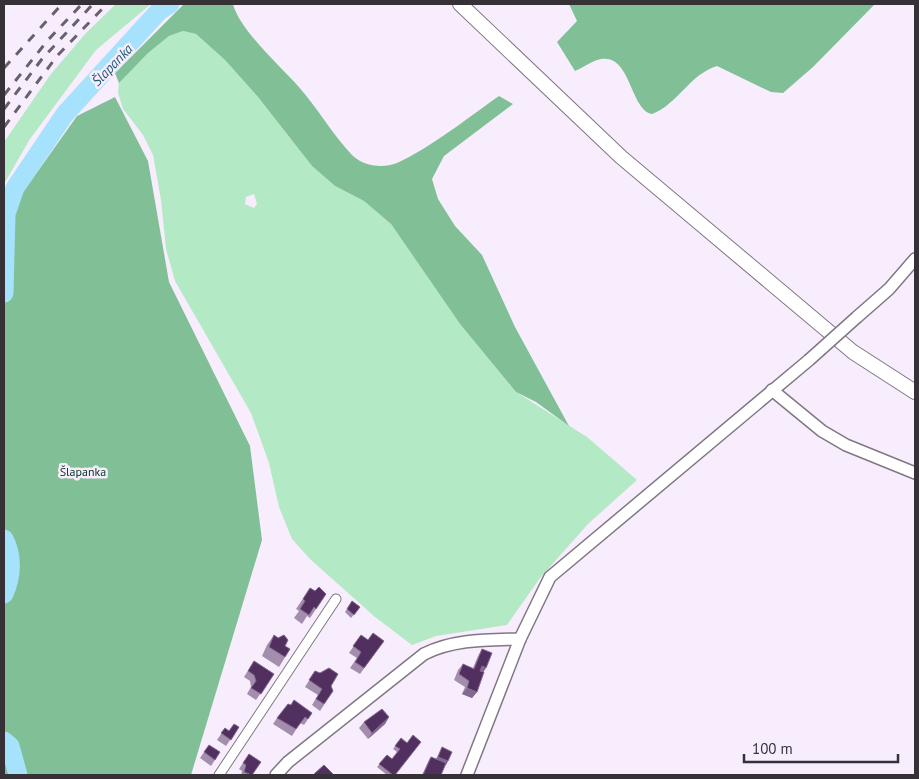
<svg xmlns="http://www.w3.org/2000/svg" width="919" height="779" viewBox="0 0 919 779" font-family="'PT Sans',sans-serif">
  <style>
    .green { fill: #b4e9c5; fill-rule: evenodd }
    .forest { fill: #81c097 }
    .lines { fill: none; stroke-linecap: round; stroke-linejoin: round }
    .river { stroke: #a6e2fb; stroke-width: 19 }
    .minor-casing { stroke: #807784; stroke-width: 11 }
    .tertiary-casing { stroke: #807784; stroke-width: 14 }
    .primary-casing { stroke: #807784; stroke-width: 16 }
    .minor { stroke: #fff; stroke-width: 9 }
    .tertiary { stroke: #fff; stroke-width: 11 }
    .primary { stroke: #fff; stroke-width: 14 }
    .rail { stroke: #67616a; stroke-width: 3; stroke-dasharray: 9 9; stroke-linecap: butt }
    .tertiary-bridge-casing { stroke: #807784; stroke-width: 14; stroke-linecap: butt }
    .tertiary-bridge { stroke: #fff; stroke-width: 11 }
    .wall { fill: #a48eae }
    .shaded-wall { fill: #83698f }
    .building { fill: #513060; stroke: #83698f }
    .labels { text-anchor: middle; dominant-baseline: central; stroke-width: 5; stroke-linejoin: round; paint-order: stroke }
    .park-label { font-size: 12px; fill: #03371d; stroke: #f8edfd }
    .water-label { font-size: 14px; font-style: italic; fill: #205d72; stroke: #f8edfd }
  </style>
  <rect width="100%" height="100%" fill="#f8edfd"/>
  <g class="green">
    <path d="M116,4H151L96,50L30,139L4,184V142L51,74L86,33Z"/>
    <path d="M183,31L196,34L225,60L258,97L312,166L335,186L364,201L391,224L460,324L516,392L587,437L637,480L588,524L540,578L507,625L436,636L412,645L375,617L310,559L292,539L279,507L269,463L251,413L175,281L166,249L161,200L153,155L143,135L123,109L118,93L119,81L147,54L169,36ZM254,194L257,204L254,208L245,204L246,197Z"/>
  </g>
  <g class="forest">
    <path d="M184,4H233C239,29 279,65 298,86C317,107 332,134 352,155C363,166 382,169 397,163C430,148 469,117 499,96L513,104L444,156L432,179L438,199L455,226L482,255L515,327L569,426L536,402L516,392L460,324L391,224L364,201L335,186L312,166L258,97L225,60L196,34L183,31L169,36L147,54L119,83L115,73Z"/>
    <path d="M569,4H875L813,67L783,93L771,92L717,66C690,74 677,105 652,114C629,109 631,49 597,60C589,63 582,68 575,71L557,42L577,21Z"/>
    <path d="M115,97L148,161L169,282L250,446L262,540L191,775H4V219L77,116Z"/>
  </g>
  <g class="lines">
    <g class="river">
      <path d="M4,293L6,214L15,188L65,114L159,11L170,4"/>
      <path d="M4,539C13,556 12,576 4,594"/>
      <path d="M4,741L10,746L18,775"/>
    </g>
    <g class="minor-casing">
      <path id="minor" d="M219,775L336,599"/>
    </g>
    <g class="tertiary-casing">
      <g id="tertiary">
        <path d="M857,317L889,289L915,259"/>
        <path d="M772,390L822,431L846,445L915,473"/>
        <path d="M276,775L288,762L424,654C454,639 487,640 520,639"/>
        <path d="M467,775L520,639L550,577L809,360"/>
      </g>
    </g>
    <g class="primary-casing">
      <path id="primary" d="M460,4L621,157L853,352L915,392"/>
    </g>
    <use href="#minor" class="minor"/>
    <use href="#tertiary" class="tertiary"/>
    <use href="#primary" class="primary"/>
    <g class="rail">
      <path d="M4,68L62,4"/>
      <path d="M4,95L48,40L82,4"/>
      <path d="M4,109L42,59L93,4"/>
      <path d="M4,127L57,56L107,4"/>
    </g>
    <g class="tertiary-bridge-casing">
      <path id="tertiary-bridge" d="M809,360L857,317"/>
    </g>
    <use href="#tertiary-bridge" class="tertiary-bridge"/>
  </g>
  <g class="wall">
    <path d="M310,588L315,591L326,594L310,618L307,616L302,624L294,618L299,611L296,609Z"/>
    <path d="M352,601L360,607L351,618L345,612Z"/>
    <path d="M274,635L285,646L290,649L279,667L262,656L267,645Z"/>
    <path d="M361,635L368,640L384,641L360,674L350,668L357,658L349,653Z"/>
    <path d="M482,649L483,672L477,692L472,698L462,694L465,687L454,680L458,670L463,664L473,668L478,656Z"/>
    <path d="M254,661L274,674L256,700L247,694L251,687L250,681L244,677Z"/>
    <path d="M315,671L331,686L333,691L320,711L312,705L318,695L305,687Z"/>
    <path d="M291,705L312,713L304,725L300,723L292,736L273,724L277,718Z"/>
    <path d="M389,717L385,724L368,739L359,728L364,722Z"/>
    <path d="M239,727L226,746L217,740L225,728L229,731Z"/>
    <path d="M401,738L395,775H387L377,767L387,755L392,759L397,752L393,749Z"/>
    <path d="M209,745L220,752L211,766L200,758Z"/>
    <path d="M442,747L448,761L446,764L441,775H422L429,760L431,757L436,759Z"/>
    <path d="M249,754L252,775H241L242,771L239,769Z"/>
  </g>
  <g class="shaded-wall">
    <path d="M482,666L486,668L482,674L478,673Z"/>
    <path d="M467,688L477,692L472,698L462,694Z"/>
    <path d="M389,717L385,724L368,739L372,733Z"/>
    <path d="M438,757L448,761L446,765L435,760Z"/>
  </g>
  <g class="building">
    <path d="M319,587L326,594L316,609L314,607L309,615L300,609L305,601L303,599L310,588L315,591Z"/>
    <path d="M352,601L360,607L354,615L347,609Z"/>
    <path d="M373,633L384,641L364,668L355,662L361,652L353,646L361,635L368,640Z"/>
    <path d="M274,635L278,638L284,635L288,640L285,646L290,649L285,657L269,647Z"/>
    <path d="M482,649L492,653L486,668L482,666L480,671L484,672L477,692L467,688L469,681L459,674L463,664L474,669Z"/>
    <path d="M254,661L274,674L261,694L251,688L256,681L254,675L248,671Z"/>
    <path d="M329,668L338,674L331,686L333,691L324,704L316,699L322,689L309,680L315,671L320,673Z"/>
    <path d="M294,700L312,713L308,719L305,717L296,729L277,718L288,704L291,705Z"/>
    <path d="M382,709L389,717L372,733L364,722Z"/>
    <path d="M234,724L239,727L231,740L221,733L225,728L229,731Z"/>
    <path d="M413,735L421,742L395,775H393L379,764L387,755L392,759L400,749L395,746L401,738L407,743Z"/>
    <path d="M209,745L220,752L215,760L204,752Z"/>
    <path d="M442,747L452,752L448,761L438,757Z"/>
    <path d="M249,754L261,762L252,775L244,772L246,765L243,763Z"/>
    <path d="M431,757L446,763L441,775H423Z"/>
    <path d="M324,765L334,775H315L314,774Z"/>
  </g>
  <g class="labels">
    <g class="park-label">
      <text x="83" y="471">Šlapanka</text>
    </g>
    <g class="water-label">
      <text transform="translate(112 65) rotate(-46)">Šlapanka</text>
    </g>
  </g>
  <rect width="919" height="779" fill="none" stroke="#353137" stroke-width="10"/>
  <path d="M744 754v8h154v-8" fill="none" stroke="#353137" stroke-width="2.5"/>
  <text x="752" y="754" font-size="15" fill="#353137" stroke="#f8edfd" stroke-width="4" paint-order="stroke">100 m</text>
</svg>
